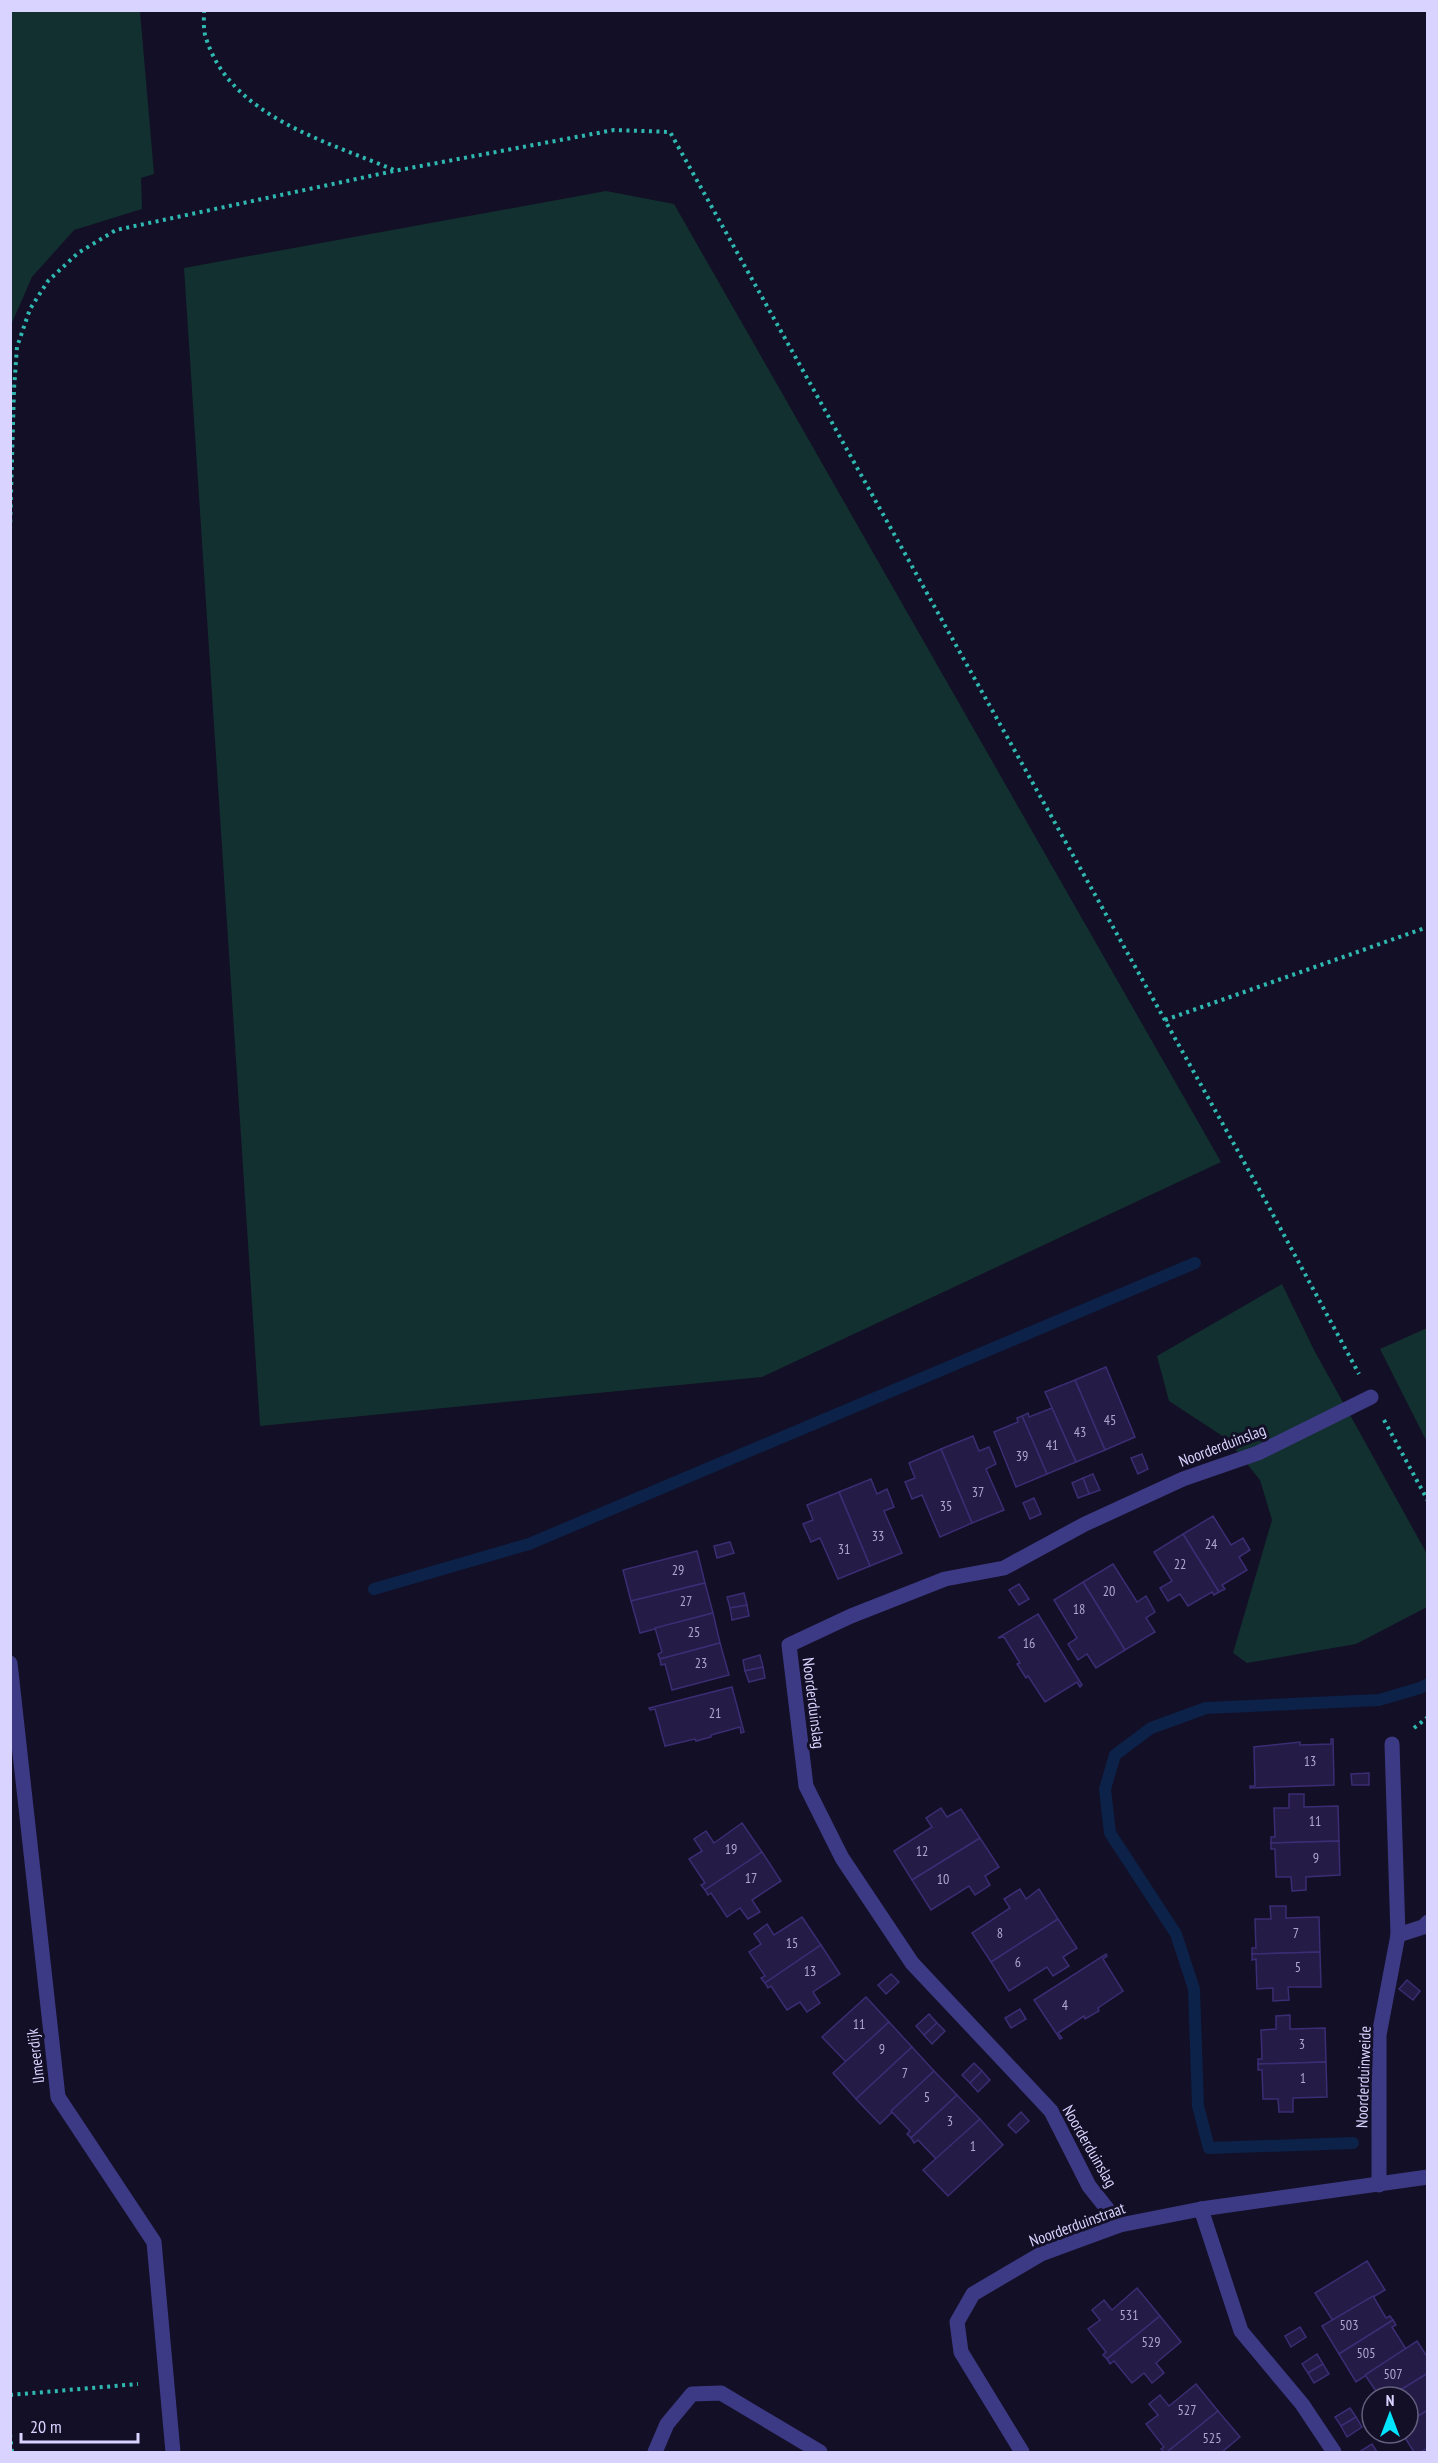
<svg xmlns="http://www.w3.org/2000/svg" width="1438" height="2463" viewBox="0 0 1438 2463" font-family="'PT Sans Narrow',sans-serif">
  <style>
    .green { fill: #12302f }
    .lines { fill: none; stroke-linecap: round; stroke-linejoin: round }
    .stream { stroke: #0c2248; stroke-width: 12 }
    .building { fill: #241b47; stroke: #3b2d73; stroke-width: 1.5 }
    .path { stroke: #2fb8b0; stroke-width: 4; stroke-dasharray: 3 4.5; stroke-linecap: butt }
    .lane { stroke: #3d3a85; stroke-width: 15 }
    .street { stroke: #3d3a85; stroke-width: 15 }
    .labels { text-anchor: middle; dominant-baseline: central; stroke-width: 6; stroke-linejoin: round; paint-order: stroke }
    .number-label { font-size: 14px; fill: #aca6d1 }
    .street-label { font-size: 16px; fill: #d9d4ff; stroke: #130f26 }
  </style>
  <rect width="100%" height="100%" fill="#130f26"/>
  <g class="green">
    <path d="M11,10L140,11L154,174L141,178L142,209L74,230L32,277L11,325Z"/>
    <path d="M606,191L674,204L1221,1162L762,1377L260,1426L184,268Z"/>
    <path d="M1282,1284L1314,1350L1427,1554V1607L1356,1644L1247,1663L1233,1653L1272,1520L1260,1480L1227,1439L1169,1401L1157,1356Z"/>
    <path d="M1427,1328V1442L1380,1349Z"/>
  </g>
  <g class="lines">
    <g class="stream">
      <path d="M374,1589L529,1544L1195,1263"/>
      <path d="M1353,2143L1209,2148L1198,2106L1194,1989L1176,1934L1110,1833L1105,1789L1115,1755L1151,1728L1206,1708L1379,1700L1420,1688L1428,1684"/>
    </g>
  </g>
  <g class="building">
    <path d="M1106,1367L1135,1437L1105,1450L1075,1380Z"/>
    <path d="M1075,1380L1105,1450L1076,1462L1045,1392Z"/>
    <path d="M1052,1408L1076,1462L1047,1474L1022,1416L1028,1413L1029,1417Z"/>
    <path d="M1022,1416L1047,1474L1016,1487L994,1432L1018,1422L1017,1418Z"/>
    <path d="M973,1436L979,1451L989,1447L996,1464L986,1469L1004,1510L972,1523L941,1449Z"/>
    <path d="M941,1449L972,1523L940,1537L922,1495L912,1499L905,1482L915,1478L909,1463Z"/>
    <path d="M1142,1454L1148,1469L1138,1474L1131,1458Z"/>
    <path d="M1093,1474L1100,1490L1089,1494L1083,1478Z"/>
    <path d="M1083,1478L1089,1494L1078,1498L1072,1483Z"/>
    <path d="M871,1479L877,1494L887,1489L894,1507L884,1511L902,1553L870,1566L839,1492Z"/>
    <path d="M839,1492L870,1566L838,1579L820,1538L811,1542L803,1524L813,1520L807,1505Z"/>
    <path d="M1034,1498L1041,1514L1030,1519L1023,1503Z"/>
    <path d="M1213,1516L1231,1545L1243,1538L1250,1550L1239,1557L1247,1570L1222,1585L1225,1589L1219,1592L1183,1534Z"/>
    <path d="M1183,1534L1219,1592L1214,1595L1212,1592L1188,1606L1180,1594L1168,1601L1160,1588L1172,1581L1154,1552Z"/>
    <path d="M730,1542L734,1553L717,1558L714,1546Z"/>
    <path d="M697,1551L705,1583L631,1601L623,1570Z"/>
    <path d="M1113,1564L1137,1602L1146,1596L1155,1612L1146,1618L1155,1632L1125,1650L1083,1582Z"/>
    <path d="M1083,1582L1125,1650L1096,1668L1087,1654L1078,1660L1068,1644L1077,1638L1054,1600Z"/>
    <path d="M705,1583L713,1613L640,1633L631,1601Z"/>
    <path d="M1019,1584L1029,1599L1019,1605L1009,1590Z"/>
    <path d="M744,1593L747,1605L730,1608L727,1597Z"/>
    <path d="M747,1605L749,1616L732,1620L730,1608Z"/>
    <path d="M713,1613L720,1643L660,1659L658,1654L662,1652L655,1628Z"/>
    <path d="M1038,1614L1082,1685L1080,1687L1077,1682L1045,1702L1028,1676L1026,1678L1017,1664L1020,1663L1004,1637L998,1638Z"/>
    <path d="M720,1643L729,1675L672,1690L665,1664L661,1665L660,1659Z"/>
    <path d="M760,1655L763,1667L745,1671L743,1660Z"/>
    <path d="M763,1667L765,1678L749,1682L745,1671Z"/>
    <path d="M732,1687L744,1732L741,1733L740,1727L711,1735V1737L696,1741L695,1739L665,1746L655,1709L650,1710L649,1708Z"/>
    <path d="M1331,1739H1333L1334,1785L1250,1788V1786H1255L1254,1747L1300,1742V1745L1331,1744Z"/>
    <path d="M1369,1773V1785H1352L1351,1774Z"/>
    <path d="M1289,1794H1304V1807L1338,1806L1339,1841L1271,1843V1837H1275L1274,1808H1289Z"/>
    <path d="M941,1808L947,1817L961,1809L980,1838L912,1880L894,1851L932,1827L926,1818Z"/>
    <path d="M742,1823L762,1852L705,1890L701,1885L705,1883L689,1859L702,1851L694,1839L706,1831L714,1843Z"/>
    <path d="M980,1838L999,1867L985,1876L990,1885L975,1895L969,1886L931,1910L912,1880Z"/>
    <path d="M1339,1841L1340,1875L1306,1877V1890L1292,1891L1291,1877H1276L1275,1849H1271V1843Z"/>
    <path d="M762,1852L781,1881L752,1900L760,1912L748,1919L740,1908L727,1917L711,1893L708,1895L705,1890Z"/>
    <path d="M1020,1889L1026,1899L1039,1889L1058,1919L991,1962L972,1933L1010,1908L1004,1899Z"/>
    <path d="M1270,1906H1286V1918L1319,1917L1320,1952L1252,1954V1948H1256L1255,1919H1271Z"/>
    <path d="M802,1917L821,1945L765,1983L761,1978L765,1976L749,1952L761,1944L754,1934L767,1924L774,1935Z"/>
    <path d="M1058,1919L1077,1948L1063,1957L1069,1966L1053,1976L1047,1967L1009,1991L991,1962Z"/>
    <path d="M821,1945L840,1974L813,1992L820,2003L807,2012L800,2002L787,2010L771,1986L768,1988L765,1983Z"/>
    <path d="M1320,1952L1321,1987H1288L1289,2000L1273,2001V1988L1257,1989L1256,1959L1252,1960V1954Z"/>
    <path d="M1106,1954L1107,1956L1103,1959L1123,1991L1098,2008L1099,2011L1085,2019L1084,2016L1058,2033L1062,2038L1060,2039L1034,2000Z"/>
    <path d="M891,1974L899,1982L886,1994L878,1985Z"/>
    <path d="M1407,1980L1420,1991L1413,2000L1399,1989Z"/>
    <path d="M866,1997L889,2022L846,2062L822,2037Z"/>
    <path d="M1020,2009L1026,2019L1011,2028L1005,2018Z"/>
    <path d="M929,2014L937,2023L924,2035L916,2026Z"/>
    <path d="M1290,2015V2029L1325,2028L1326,2062L1258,2064V2059H1262L1261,2030L1276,2029V2016Z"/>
    <path d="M889,2022L912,2047L856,2099L833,2073Z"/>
    <path d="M937,2023L945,2031L932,2044L924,2035Z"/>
    <path d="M912,2047L934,2071L880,2124L856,2099Z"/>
    <path d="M1326,2062L1327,2097L1293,2098V2112H1279L1278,2099H1263L1262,2070H1258V2064Z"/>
    <path d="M974,2063L982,2071L970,2083L962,2075Z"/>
    <path d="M934,2071L957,2095L911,2138L907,2134L910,2131L891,2111Z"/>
    <path d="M982,2071L990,2080L978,2092L970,2083Z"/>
    <path d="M957,2095L980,2119L937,2160L918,2140L914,2143L911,2138Z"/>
    <path d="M1021,2112L1029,2121L1016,2133L1008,2125Z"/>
    <path d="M980,2119L1003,2145L948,2196L923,2170Z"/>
    <path d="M1367,2261L1385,2290L1333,2321L1315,2293Z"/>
    <path d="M1137,2288L1160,2316L1107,2359L1103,2355L1106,2352L1088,2329L1100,2320L1092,2310L1104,2300L1112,2310Z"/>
    <path d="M1373,2296L1386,2318L1390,2316L1393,2320L1339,2354L1322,2326Z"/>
    <path d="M1160,2316L1181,2342L1156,2363L1164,2373L1152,2383L1144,2373L1132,2383L1114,2361L1110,2364L1107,2359Z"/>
    <path d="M1393,2320L1396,2325L1392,2327L1406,2349L1356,2382L1339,2354Z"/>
    <path d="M1300,2327L1306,2337L1291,2347L1285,2336Z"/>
    <path d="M1417,2341L1428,2358V2373L1389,2397H1380L1365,2375Z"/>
    <path d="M1317,2354L1323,2364L1308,2373L1302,2364Z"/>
    <path d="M1323,2364L1329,2374L1314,2383L1308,2373Z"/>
    <path d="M1428,2373V2410L1408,2422V2397H1389Z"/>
    <path d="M1196,2384L1218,2411L1167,2452H1164L1161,2449L1164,2447L1146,2424L1158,2415L1149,2404L1160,2395L1169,2406Z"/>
    <path d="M1350,2408L1356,2417L1341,2426L1335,2417Z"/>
    <path d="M1428,2410V2448L1421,2452H1414L1402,2433H1408V2422Z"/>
    <path d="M1218,2411L1240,2437L1222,2452H1167Z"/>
    <path d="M1356,2417L1362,2427L1347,2437L1341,2426Z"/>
    <path d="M1372,2444L1377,2452H1359Z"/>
  </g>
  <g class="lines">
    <g class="path">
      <path d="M204,10C204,19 203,30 206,38C230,116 326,141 394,170"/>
      <path d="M10,530L14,389L17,347L30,309L48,281L78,253L116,230L394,171L614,130L670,132L1264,1198L1359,1374"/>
      <path d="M1165,1020L1428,927"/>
      <path d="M1384,1420L1428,1501"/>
      <path d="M1414,1728L1428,1717"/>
      <path d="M10,2395L138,2384"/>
      <path d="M10,2434L12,2452"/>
    </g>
    <g class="lane">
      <path d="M10,1663L58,2097L154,2242L173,2452"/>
      <path d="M655,2452L667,2424L692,2394L721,2393L820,2452"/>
    </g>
    <g class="street">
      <path d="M1398,1935L1423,1927L1428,1922"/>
      <path d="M1379,2185V2035L1398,1935L1392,1744"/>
      <path d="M1201,2209L1428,2177"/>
      <path d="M1120,2225L1089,2186L1051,2111L912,1963L842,1858L806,1786L789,1645L851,1616L945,1579L1004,1568L1085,1524L1183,1479L1258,1453L1371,1397"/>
      <path d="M1022,2452L961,2352L957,2322L973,2294L1041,2254L1120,2225L1201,2209L1241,2331L1302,2404L1334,2452"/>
    </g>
  </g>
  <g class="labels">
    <g class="number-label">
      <text x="1110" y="1420">45</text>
      <text x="1080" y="1432">43</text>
      <text x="1052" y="1445">41</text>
      <text x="1022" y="1456">39</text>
      <text x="978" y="1492">37</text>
      <text x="946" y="1506">35</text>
      <text x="878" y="1536">33</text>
      <text x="1211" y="1544">24</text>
      <text x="844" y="1549">31</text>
      <text x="1180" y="1564">22</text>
      <text x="678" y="1570">29</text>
      <text x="1109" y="1591">20</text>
      <text x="686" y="1601">27</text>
      <text x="1079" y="1609">18</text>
      <text x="694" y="1632">25</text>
      <text x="1029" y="1643">16</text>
      <text x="701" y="1663">23</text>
      <text x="715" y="1713">21</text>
      <text x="1310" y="1761">13</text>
      <text x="1315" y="1821">11</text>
      <text x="731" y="1849">19</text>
      <text x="922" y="1851">12</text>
      <text x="1316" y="1858">9</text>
      <text x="751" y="1878">17</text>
      <text x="943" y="1879">10</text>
      <text x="1000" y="1933">8</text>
      <text x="1296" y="1933">7</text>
      <text x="792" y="1943">15</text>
      <text x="1018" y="1962">6</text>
      <text x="1298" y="1967">5</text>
      <text x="810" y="1971">13</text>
      <text x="1065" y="2005">4</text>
      <text x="859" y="2024">11</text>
      <text x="1302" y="2044">3</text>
      <text x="882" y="2049">9</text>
      <text x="905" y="2073">7</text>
      <text x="1303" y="2078">1</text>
      <text x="927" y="2097">5</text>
      <text x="950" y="2121">3</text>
      <text x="973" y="2146">1</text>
      <text x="1129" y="2315">531</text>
      <text x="1349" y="2325">503</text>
      <text x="1151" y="2342">529</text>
      <text x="1366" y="2353">505</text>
      <text x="1393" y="2374">507</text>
      <text x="1187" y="2410">527</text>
      <text x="1212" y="2438">525</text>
    </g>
    <g class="street-label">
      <text transform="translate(1222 1445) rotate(-21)">Noorderduinslag</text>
      <text transform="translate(814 1703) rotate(83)">Noorderduinslag</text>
      <text transform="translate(35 2056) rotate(-97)">IJmeerdijk</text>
      <text transform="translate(1363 2077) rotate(-88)">Noorderduinweide</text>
      <text transform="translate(1090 2146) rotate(60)">Noorderduinslag</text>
      <text transform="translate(1077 2224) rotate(-20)">Noorderduinstraat</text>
    </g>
  </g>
  <rect width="1438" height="2463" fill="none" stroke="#d9d4ff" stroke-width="24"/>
  <g transform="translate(1390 2415)"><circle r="28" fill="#130f26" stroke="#625e7d" stroke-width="1.5"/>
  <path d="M0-4.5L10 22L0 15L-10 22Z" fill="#00e5ff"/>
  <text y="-9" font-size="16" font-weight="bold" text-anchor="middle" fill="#d9d4ff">N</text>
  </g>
  <path d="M21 2433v9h117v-9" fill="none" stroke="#d9d4ff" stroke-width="3"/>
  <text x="30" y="2433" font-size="18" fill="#d9d4ff" stroke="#130f26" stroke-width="4.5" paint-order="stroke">20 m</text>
</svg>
